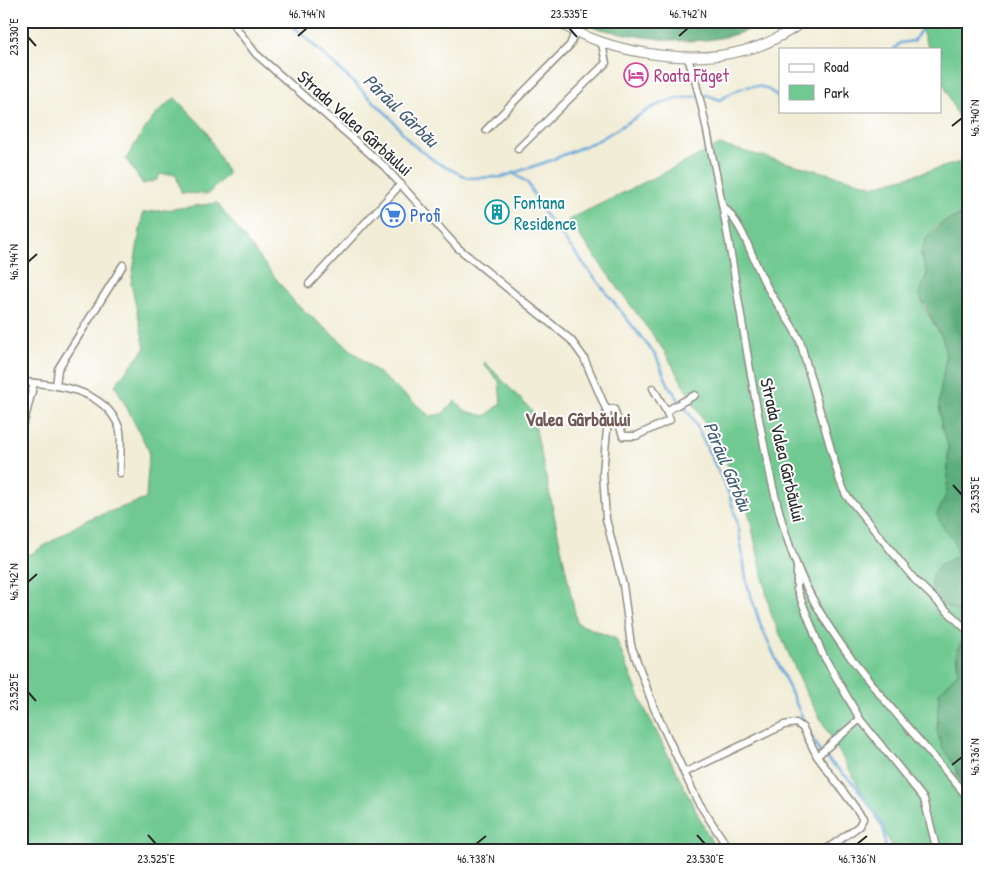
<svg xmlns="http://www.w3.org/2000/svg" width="989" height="872" viewBox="0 0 989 872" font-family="'Patrick Hand',sans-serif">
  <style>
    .green { fill: #6fc991; stroke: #4d7a5e }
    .forest { fill: #5bad7b; stroke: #436c53 }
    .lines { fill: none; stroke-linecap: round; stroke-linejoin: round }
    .stream { stroke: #66a8da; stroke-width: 2.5 }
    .street-casing { stroke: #8e8c81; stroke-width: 9 }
    .secondary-casing { stroke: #8e8c81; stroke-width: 11 }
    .street { stroke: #fff; stroke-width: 6 }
    .secondary { stroke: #fff; stroke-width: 9 }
    .ticks { fill: none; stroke: #2b2b2b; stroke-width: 2 }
    .labels { text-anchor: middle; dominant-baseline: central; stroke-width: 4; stroke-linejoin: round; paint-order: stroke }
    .hotel-label { font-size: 18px; fill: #b23c85; stroke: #fff; text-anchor: start }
    .street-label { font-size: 18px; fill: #2b2b2b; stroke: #fff }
    .culture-label { font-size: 18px; fill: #0d838f; stroke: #fff; text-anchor: start }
    .shop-label { font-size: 18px; fill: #366cbe; stroke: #fff; text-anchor: start }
    .water-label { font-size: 19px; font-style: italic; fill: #435d71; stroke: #fff }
    .neighbourhood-label { font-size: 19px; font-weight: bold; fill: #705952; stroke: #fff }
    .neatline { fill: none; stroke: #2b2b2b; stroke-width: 2 }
    .ticks-label { font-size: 12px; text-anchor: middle; fill: #2b2b2b }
  </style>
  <rect width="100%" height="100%" fill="#fff"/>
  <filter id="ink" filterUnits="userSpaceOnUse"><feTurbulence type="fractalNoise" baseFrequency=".02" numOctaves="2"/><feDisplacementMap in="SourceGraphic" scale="10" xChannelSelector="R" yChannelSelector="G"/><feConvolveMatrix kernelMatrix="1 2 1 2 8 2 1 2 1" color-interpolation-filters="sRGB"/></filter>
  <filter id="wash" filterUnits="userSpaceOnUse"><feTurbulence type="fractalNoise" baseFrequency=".0096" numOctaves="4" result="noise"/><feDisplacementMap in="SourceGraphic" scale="20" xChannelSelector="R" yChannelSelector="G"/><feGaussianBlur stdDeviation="1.12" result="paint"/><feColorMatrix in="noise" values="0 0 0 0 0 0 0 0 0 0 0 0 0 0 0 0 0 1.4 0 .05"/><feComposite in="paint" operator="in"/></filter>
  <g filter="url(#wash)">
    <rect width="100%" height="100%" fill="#f1edd7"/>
    <g class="green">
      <path d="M918,21H968V141L940,75V49H929Z"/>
      <path d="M175,98L205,129L228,174L208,194L181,193L176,174H160L157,180L143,184L126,159C140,137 152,113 175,98Z"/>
      <path d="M720,145L875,186L968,160V214L954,217L938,225L927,237L921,253L927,274L920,290L923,306L943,339L946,356L939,401L941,424L948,445V478L946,495L937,514C944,526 961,546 956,557L941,564L931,583L932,588L940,602L968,618V639L963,640L956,655L958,672L939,693L937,731L942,747L955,766L958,777L968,786V851H895L806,693L771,614L745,496L665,352L568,220Z"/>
      <path d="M217,203L295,303L430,416L442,414L455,401L466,411L485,416L501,404L499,381L484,365L485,362L532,411L577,623L616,639L643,705L716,851H21V555L31,554L86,520L146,499L149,451L115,385L145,348L131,283L143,213Z"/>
    </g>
    <g class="forest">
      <path d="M581,21H770C719,45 686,44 632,35C614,32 597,30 581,21Z"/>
      <path d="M968,214V618L940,602L933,593L931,583L933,572L941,564L956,557C962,542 940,530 937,514L946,495L948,478V445L941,424L939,401L946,356L943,339L919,295L927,274L921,253L927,238L943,222Z"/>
      <path d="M968,639V697L960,708V713L968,736V786L961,781L955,766L942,747L937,731L939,693L958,672L957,649L963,640Z"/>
    </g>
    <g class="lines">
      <g class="stream">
        <path d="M288,21L389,116L411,143L436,162L468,178L502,177L549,161L599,140L653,107L675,99L707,95L720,100C740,86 762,77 780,100"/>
        <path d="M954,21L968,29"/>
        <path d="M894,49L900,43L914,41L926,21"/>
        <path d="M513,173L528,183L540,208L656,356L669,386L693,419L729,494L738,525L747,584L761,626L804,721L819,751L855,785L883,825L886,851"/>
      </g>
    </g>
  </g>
  <g filter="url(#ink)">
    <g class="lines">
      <g class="street-casing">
        <g id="street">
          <path d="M231,21L256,54L384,166L458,248L571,340L584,358L606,409L608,419L603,473L606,519L623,585L631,645L654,708L697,800L730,851"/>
          <path d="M687,56C699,88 705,122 712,155C732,244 742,334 760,424C769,472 779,520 797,566C831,651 911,727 968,798"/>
          <path d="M486,130L570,45L575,32"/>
          <path d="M518,149L606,63L602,44"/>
          <path d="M723,206C745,228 750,254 764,281C774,302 790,319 800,341L840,481L846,495L915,580L968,631"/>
          <path d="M309,284L401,184"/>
          <path d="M21,382C56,384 104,389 119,427C123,436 119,463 120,474"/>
          <path d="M56,386L58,369L123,265"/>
          <path d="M653,388L666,411"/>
          <path d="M606,409H614L623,436H636L670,420L666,411L695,395"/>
          <path d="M21,424L24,422L34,383"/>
          <path d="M797,569V589L822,653L860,719L924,799L937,851"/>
          <path d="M684,773L784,725L796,723L803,728L817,756"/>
          <path d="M824,851L859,826L863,818L817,756L860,719"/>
        </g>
      </g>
      <g class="secondary-casing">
        <path id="secondary" d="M557,21C607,53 689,66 746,50C768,45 786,33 805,21"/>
      </g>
      <use href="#street" class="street"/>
      <use href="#secondary" class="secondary"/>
    </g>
  </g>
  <path class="ticks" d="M569,28L577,37M298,36L307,28M679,36L688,28M28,37L36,46M952,126L962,118M28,262L37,254M953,485L962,495M28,582L37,574M28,692L36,701M952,765L962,757M148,835L156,844M697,835L705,844M476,844L486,836M857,844L867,836"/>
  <defs>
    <g id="hotel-ring" transform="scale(1.25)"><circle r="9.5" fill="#fff" stroke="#d1479c" stroke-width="1.5"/><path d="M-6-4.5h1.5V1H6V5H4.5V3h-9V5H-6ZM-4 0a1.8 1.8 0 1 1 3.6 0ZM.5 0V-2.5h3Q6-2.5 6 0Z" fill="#d1479c"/></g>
    <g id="building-ring" transform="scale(1.25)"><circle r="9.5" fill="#fff" stroke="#0f9aa8" stroke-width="1.5"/><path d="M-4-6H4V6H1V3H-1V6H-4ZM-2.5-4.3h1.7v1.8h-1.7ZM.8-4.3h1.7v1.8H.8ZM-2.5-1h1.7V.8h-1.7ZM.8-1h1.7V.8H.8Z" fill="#0f9aa8"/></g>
    <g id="supermarket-ring" transform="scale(1.25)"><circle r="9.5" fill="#fff" stroke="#3f7fe0" stroke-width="1.5"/><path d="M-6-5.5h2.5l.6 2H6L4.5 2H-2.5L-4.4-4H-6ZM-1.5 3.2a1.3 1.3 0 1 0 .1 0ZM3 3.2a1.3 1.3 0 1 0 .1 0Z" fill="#3f7fe0"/></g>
  </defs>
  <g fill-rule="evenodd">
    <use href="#hotel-ring" x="636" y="75"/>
    <use href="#building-ring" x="497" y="212"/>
    <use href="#supermarket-ring" x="393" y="215"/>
  </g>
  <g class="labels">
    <g class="hotel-label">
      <text x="654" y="75">Roata Făget</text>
    </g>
    <g class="street-label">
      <text transform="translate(355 123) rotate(42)">Strada Valea Gârbăului</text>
      <text transform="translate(783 450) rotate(77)">Strada Valea Gârbăului</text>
    </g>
    <g class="culture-label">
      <text x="514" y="202">Fontana<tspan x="514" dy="21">Residence</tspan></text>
    </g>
    <g class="shop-label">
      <text x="410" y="215">Profi</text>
    </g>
    <g class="water-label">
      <text transform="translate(401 110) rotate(44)">Pârâul Gârbău</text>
      <text transform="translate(728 466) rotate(67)">Pârâul Gârbău</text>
    </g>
    <g class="neighbourhood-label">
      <text x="578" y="419">Valea Gârbăului</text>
    </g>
  </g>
  <rect width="989" height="872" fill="none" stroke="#fff" stroke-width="55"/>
  <rect x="779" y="48" width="162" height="65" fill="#ffffff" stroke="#aaaaaa"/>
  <rect x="789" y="64" width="25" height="8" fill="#ffffff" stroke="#aaaaaa"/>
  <text x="824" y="72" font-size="15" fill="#2b2b2b">Road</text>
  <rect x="789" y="85" width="25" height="15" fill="#6fc991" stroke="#aaaaaa"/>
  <text x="824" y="98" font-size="15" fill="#2b2b2b">Park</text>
  <rect x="28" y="28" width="934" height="816" class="neatline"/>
  <g class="ticks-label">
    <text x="307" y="18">46.744°N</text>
    <text x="569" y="18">23.535°E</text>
    <text x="688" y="18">46.742°N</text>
    <text transform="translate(14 37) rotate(-90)" y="4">23.530°E</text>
    <text transform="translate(975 118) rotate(-90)" y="4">46.740°N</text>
    <text transform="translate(14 262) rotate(-90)" y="4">46.744°N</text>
    <text transform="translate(975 495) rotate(-90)" y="4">23.535°E</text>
    <text transform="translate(14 582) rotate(-90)" y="4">46.742°N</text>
    <text transform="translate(14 692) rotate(-90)" y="4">23.525°E</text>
    <text transform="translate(975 757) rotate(-90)" y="4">46.736°N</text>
    <text x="156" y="863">23.525°E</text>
    <text x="476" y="863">46.738°N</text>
    <text x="705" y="863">23.530°E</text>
    <text x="857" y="863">46.736°N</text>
  </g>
</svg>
